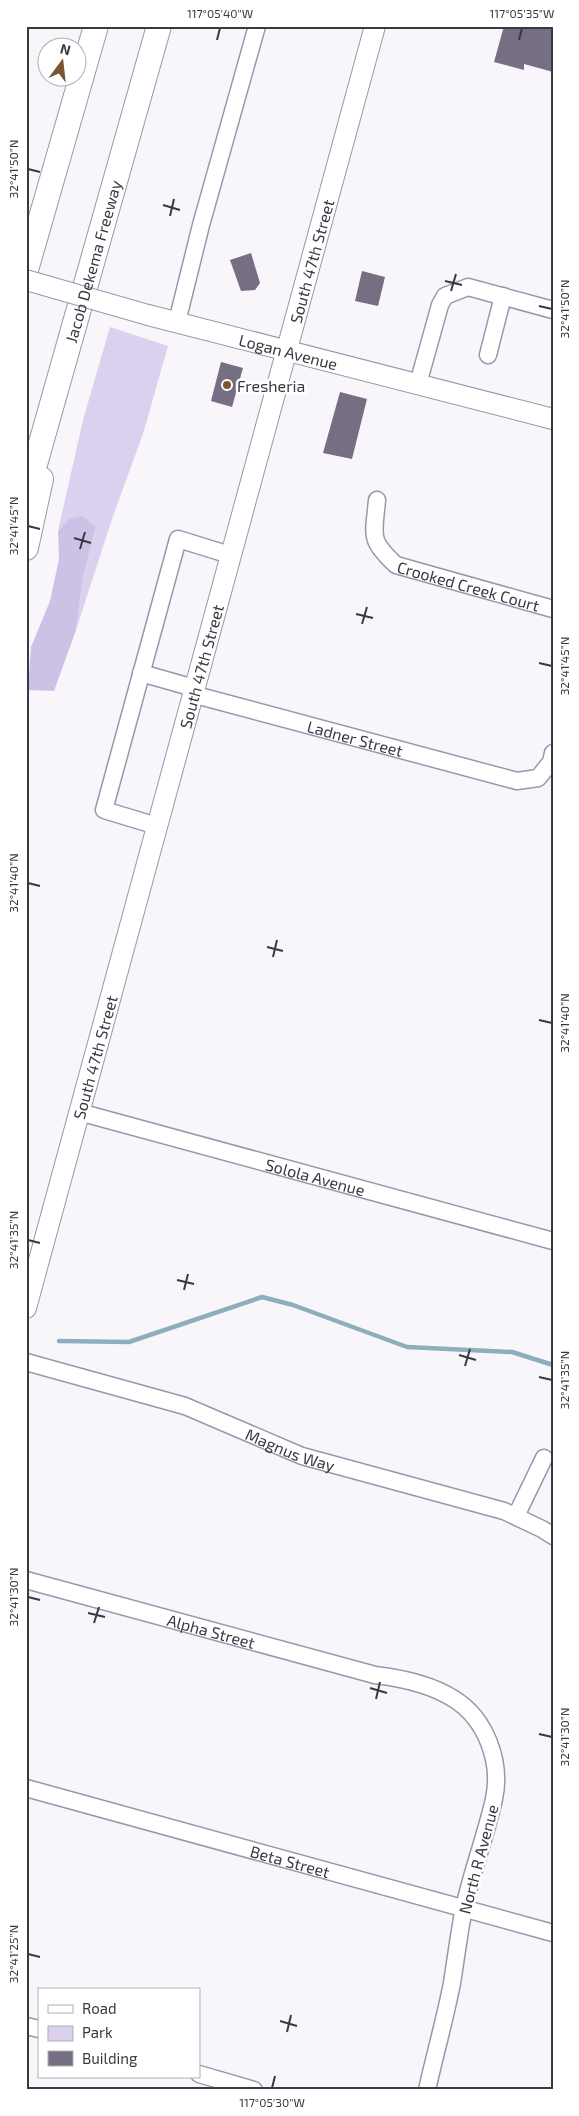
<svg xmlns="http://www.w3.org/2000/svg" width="579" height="2116" viewBox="0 0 579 2116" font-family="'Exo 2',sans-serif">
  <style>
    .green { fill: #dbd0ee }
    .forest { fill: #cec1e6 }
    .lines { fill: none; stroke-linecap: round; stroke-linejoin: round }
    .stream { stroke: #8eaebd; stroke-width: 4.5 }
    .building { fill: #766e83 }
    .minor-casing { stroke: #9d95ab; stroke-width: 19 }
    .major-casing { stroke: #9d95ab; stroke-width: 22 }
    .highway-casing { stroke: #9d95ab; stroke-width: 26 }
    .minor { stroke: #fff; stroke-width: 16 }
    .major { stroke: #fff; stroke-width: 20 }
    .highway { stroke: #fff; stroke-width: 24 }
    .major-bridge-casing { stroke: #9d95ab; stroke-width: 22; stroke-linecap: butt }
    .major-bridge { stroke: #fff; stroke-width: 20 }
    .ticks { fill: none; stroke: #3b3841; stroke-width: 2 }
    .poi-dot { fill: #79562f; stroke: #fff; stroke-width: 2 }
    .labels { text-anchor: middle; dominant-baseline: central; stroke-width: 5; stroke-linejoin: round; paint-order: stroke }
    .street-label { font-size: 16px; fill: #3b3841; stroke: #fff }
    .poi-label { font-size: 16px; fill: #3b3841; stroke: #fff; text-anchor: start }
    .neatline { fill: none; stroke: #3b3841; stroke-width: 2 }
    .ticks-label { font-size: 12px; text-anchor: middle; fill: #3b3841 }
  </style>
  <rect width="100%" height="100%" fill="#f8f6fb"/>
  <path class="green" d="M110,327L168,346L143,434L114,513L76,630L83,577L96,527L69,519L58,531L83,420Z"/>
  <path class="forest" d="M82,516L96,527L83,577L76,630L54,691L28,690L31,647L50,601L59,559L58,531L69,519Z"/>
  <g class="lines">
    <path class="stream" d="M59,1341L129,1342L262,1297L293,1305L407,1347L512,1352L553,1365"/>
  </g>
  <g class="building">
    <path d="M504,26H553V72L524,64V70L494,62Z"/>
    <path d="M251,253L260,283L255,290L241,291L230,260Z"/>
    <path d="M362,271L385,277L378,306L355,301Z"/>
    <path d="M221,362L243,368L232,407L211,401Z"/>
    <path d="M340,392L367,399L352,459L323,453Z"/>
  </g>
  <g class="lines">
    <g class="minor-casing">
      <g id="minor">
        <path d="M177,322L201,225L257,26"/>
        <path d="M488,355L503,296"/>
        <path d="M418,384L440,305L445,296L468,287L553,310"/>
        <path id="s1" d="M377,500C374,536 368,539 396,565L553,609"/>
        <path d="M141,673L194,688"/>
        <path id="s2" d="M192,694L517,781L538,778L551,762L553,753"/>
        <path d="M157,826L104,810L178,539L230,555"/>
        <path id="s3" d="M79,1112L553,1241"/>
        <path id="s4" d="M26,1362L185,1406L302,1456L504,1511L542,1529L553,1536"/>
        <path d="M516,1516L544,1458"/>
        <path id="s5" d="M26,1580L375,1675C401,1678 432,1685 454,1699C486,1719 502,1762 494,1799C486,1835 472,1871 464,1908C459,1933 456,1958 452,1983C445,2019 435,2054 427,2090"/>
        <path id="s6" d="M26,1788L553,1933"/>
        <path d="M26,2026L39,2029"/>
        <path d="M199,2074L254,2090"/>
      </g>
    </g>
    <g class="major-casing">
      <g id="major">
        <path id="s7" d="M148,315L553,419"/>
        <path id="s8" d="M26,1308L375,26"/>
      </g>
    </g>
    <g class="highway-casing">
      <g id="highway">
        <path d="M26,270L96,26"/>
        <path id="s9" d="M26,496L159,26"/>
        <path d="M26,548L41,479"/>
      </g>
    </g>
    <use href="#minor" class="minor"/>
    <use href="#major" class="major"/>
    <use href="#highway" class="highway"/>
    <g class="major-bridge-casing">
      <path id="major-bridge" d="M26,280L148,315"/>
    </g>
    <use href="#major-bridge" class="major-bridge"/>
  </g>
  <path class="ticks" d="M217,40L220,28M519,40L522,28M28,169L40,172M163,205L180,210M170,216L174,199M445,281L462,285M451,291L456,274M539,306L552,309M28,526L40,529M74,538L91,543M80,549L85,532M356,614L373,618M362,624L367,607M539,663L552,666M28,883L40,886M267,947L283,951M273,957L277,940M539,1020L552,1023M28,1240L40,1243M177,1280L194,1284M184,1290L188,1274M459,1355L476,1360M465,1366L470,1349M539,1377L552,1380M28,1597L40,1600M88,1613L105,1617M94,1623L99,1607M370,1688L387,1693M376,1699L380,1682M539,1734L552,1737M28,1954L40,1957M280,2021L297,2026M287,2032L291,2015M272,2088L275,2076"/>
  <circle class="poi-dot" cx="227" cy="385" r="5"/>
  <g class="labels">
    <g class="street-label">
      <text stroke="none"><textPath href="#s9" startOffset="244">Jacob Dekema Freeway</textPath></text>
      <text stroke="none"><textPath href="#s8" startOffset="1085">South 47th Street</textPath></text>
      <text stroke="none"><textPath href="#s7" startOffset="145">Logan Avenue</textPath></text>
      <text stroke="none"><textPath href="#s1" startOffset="148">Crooked Creek Court</textPath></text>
      <text stroke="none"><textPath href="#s8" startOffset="665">South 47th Street</textPath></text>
      <text stroke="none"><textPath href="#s2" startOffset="169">Ladner Street</textPath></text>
      <text stroke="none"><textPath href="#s8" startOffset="260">South 47th Street</textPath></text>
      <text stroke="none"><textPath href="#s3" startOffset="245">Solola Avenue</textPath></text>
      <text stroke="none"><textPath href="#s4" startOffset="279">Magnus Way</textPath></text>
      <text stroke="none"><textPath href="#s5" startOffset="192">Alpha Street</textPath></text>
      <text transform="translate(478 1859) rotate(-75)">North R Avenue</text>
      <text stroke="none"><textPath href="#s6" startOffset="274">Beta Street</textPath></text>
    </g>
    <g class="poi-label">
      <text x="237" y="385">Fresheria</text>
    </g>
  </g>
  <rect width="579" height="2116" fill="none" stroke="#ffffff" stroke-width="55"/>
  <rect x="38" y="1988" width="162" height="90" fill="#ffffff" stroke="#b1afb3"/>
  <rect x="48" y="2005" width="25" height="8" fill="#ffffff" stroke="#b1afb3"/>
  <text x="82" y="2014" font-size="15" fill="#3b3841">Road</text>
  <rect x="48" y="2026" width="25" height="15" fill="#dbd0ee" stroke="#b1afb3"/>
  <text x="82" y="2038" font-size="15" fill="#3b3841">Park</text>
  <rect x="48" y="2051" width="25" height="15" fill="#766e83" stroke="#b1afb3"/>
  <text x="82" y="2064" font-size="15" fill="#3b3841">Building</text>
  <g transform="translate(62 62) rotate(15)"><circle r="24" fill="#ffffff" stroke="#b1afb3"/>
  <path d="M0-4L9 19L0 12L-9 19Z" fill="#79562f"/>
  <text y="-8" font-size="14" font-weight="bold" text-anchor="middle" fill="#3b3841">N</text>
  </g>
  <rect x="28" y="28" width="524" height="2060" class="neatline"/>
  <g class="ticks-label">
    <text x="220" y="18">117°05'40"W</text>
    <text x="522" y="18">117°05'35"W</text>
    <text transform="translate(14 169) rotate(-90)" y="4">32°41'50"N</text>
    <text transform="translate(565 309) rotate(-90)" y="4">32°41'50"N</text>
    <text transform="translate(14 526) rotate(-90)" y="4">32°41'45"N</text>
    <text transform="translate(565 666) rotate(-90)" y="4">32°41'45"N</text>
    <text transform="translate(14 883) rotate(-90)" y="4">32°41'40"N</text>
    <text transform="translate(565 1023) rotate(-90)" y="4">32°41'40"N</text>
    <text transform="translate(14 1240) rotate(-90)" y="4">32°41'35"N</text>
    <text transform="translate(565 1380) rotate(-90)" y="4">32°41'35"N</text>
    <text transform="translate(14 1597) rotate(-90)" y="4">32°41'30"N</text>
    <text transform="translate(565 1737) rotate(-90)" y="4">32°41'30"N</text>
    <text transform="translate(14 1954) rotate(-90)" y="4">32°41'25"N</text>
    <text x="272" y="2107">117°05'30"W</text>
  </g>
</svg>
